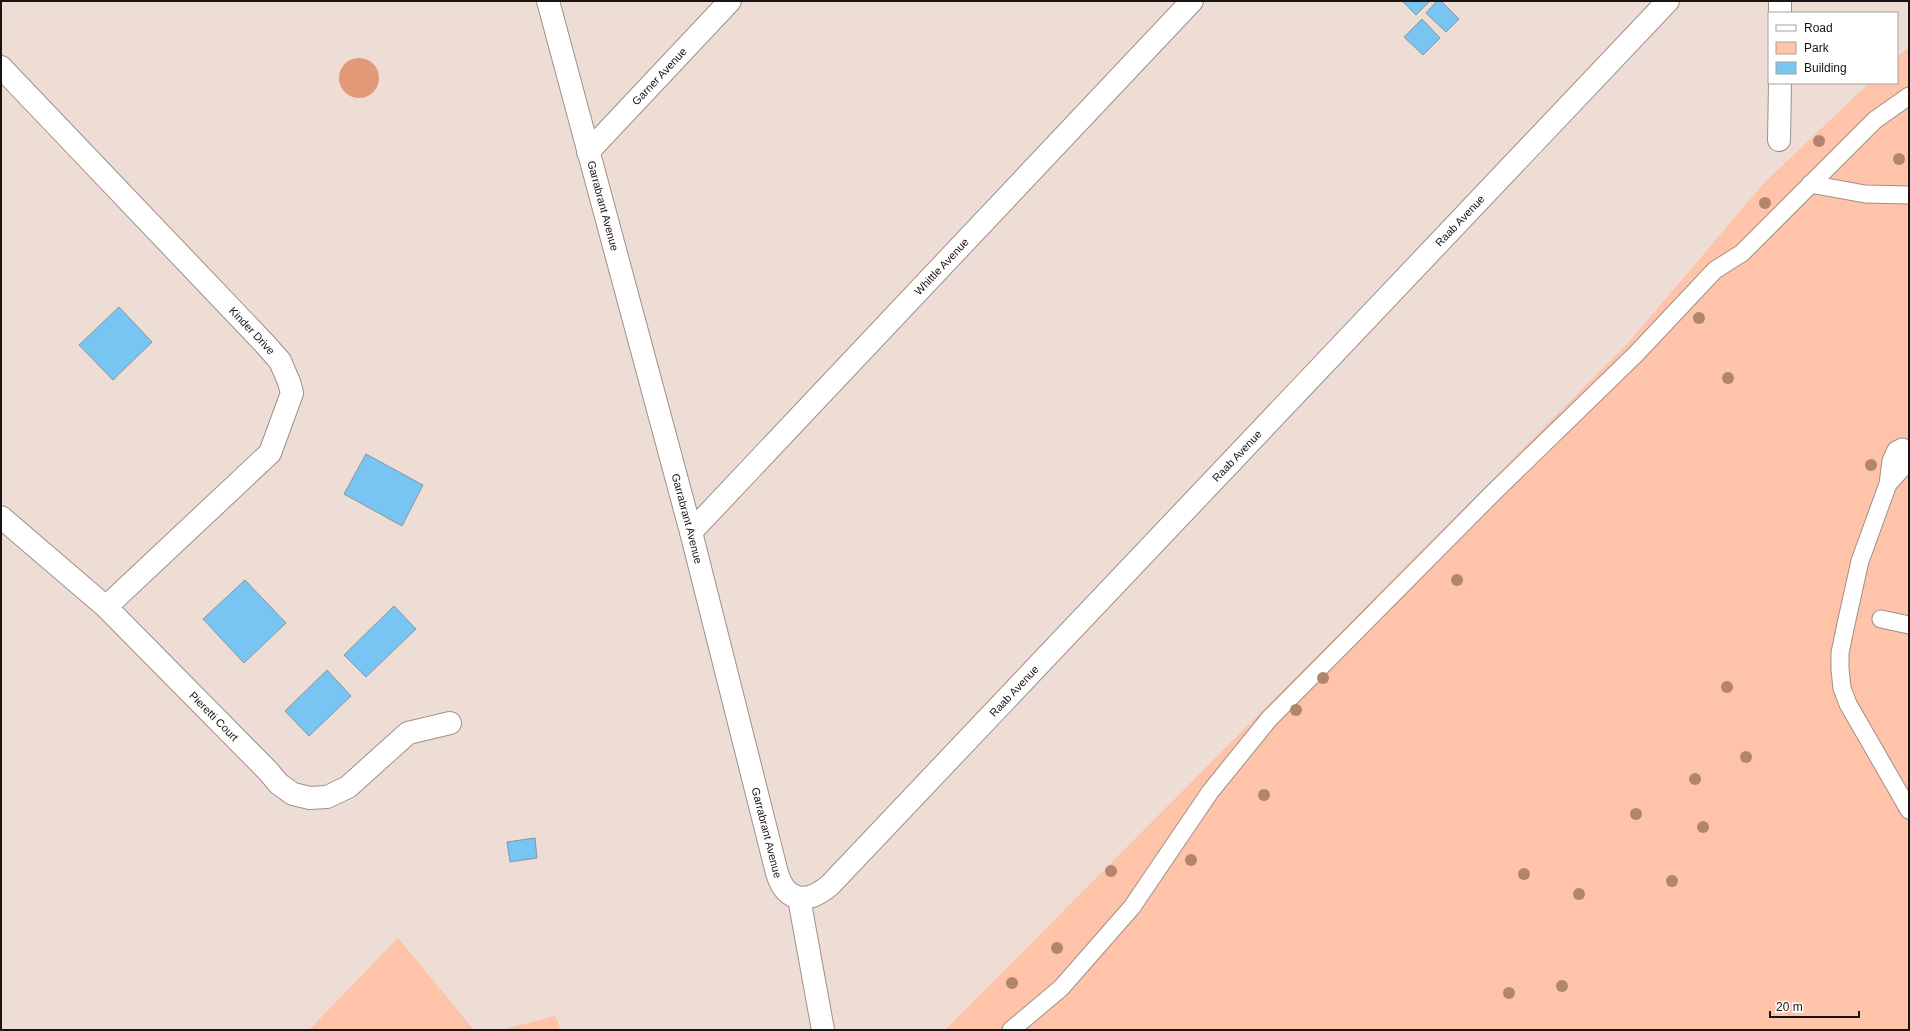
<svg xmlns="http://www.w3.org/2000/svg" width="1910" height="1031" viewBox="0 0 1910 1031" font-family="Helvetica,sans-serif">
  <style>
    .green { fill: #fec3a8 }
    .water { fill: #e29977 }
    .building { fill: #78c4f3; stroke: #88969f }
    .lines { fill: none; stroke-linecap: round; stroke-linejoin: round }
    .lane-casing { stroke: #9f9089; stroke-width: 19 }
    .street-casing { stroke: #9f9089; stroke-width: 24 }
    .lane { stroke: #fff; stroke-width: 17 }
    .street { stroke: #fff; stroke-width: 22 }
    .tree { fill: #b2856f }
    .labels { text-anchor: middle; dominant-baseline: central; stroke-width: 4; stroke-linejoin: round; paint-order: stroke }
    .street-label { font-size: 11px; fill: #191311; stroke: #fff }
  </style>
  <rect width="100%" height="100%" fill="#edddd5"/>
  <g class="green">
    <path d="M1909,47V1030H945L1629,342L1764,183L1869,83H1897V57Z"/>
    <path d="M398,938L474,1030H309Z"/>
    <path d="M555,1016L561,1030H501Z"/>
  </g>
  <circle class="water" cx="359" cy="78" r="20"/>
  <g class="building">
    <path d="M1402,1H1430L1416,15Z"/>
    <path d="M1437,1H1441L1459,19L1446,32L1426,13Z"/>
    <path d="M1422,19L1440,38L1423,55L1404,37Z"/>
    <path d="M119,307L152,342L113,380L79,345Z"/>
    <path d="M366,454L423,485L402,526L344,494Z"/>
    <path d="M245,580L286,623L244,663L203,619Z"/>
    <path d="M394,606L416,629L366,677L344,655Z"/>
    <path d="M327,670L351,696L309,736L285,711Z"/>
    <path d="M535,838L537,858L510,862L507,842Z"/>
  </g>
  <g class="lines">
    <g class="lane-casing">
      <g id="lane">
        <path d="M1810,184L1865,194L1909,195"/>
        <path d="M1909,449L1902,447L1896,450L1891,461L1888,484L1860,561L1846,624L1840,653V669L1842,688L1848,704L1909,810"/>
        <path d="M1888,484L1909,461"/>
        <path d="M1881,619L1909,625"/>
        <path d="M1011,1030L1061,988L1132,907L1210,792L1269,719L1493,493L1636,354L1715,270L1742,253L1875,120L1909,96"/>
      </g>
    </g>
    <g class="street-casing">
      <g id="street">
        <path id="s1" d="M548,1L691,532L777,873C786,903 808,904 830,885L1668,1"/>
        <path d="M1780,13V1"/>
        <path id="s2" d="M1,67L265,344L280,361L289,382L292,393L270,453L106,607"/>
        <path d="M1779,140L1780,83"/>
        <path id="s3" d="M588,152L730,1"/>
        <path id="s4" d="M1,517L106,607L268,771L279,784L293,794L310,798L327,797L348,787L408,733L450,723"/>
        <path id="s5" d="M691,532L1192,1"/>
        <path d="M799,898L823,1030"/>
      </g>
    </g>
    <use href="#lane" class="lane"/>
    <use href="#street" class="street"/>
  </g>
  <g class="tree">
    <circle cx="1819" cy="141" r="6"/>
    <circle cx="1899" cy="159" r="6"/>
    <circle cx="1765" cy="203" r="6"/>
    <circle cx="1699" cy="318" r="6"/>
    <circle cx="1728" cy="378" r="6"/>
    <circle cx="1871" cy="465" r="6"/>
    <circle cx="1457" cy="580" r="6"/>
    <circle cx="1323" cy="678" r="6"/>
    <circle cx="1727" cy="687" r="6"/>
    <circle cx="1296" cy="710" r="6"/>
    <circle cx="1746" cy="757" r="6"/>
    <circle cx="1695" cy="779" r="6"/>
    <circle cx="1264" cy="795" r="6"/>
    <circle cx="1636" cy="814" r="6"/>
    <circle cx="1703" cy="827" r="6"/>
    <circle cx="1191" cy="860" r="6"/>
    <circle cx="1111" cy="871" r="6"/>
    <circle cx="1524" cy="874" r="6"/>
    <circle cx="1672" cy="881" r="6"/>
    <circle cx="1579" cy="894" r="6"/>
    <circle cx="1057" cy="948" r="6"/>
    <circle cx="1012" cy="983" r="6"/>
    <circle cx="1562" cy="986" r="6"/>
    <circle cx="1509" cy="993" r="6"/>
  </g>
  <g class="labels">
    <g class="street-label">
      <text stroke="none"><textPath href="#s3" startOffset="104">Garner Avenue</textPath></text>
      <text stroke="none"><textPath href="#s1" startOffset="212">Garrabrant Avenue</textPath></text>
      <text stroke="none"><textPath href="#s1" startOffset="1886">Raab Avenue</textPath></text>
      <text stroke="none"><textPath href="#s5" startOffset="365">Whittle Avenue</textPath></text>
      <text stroke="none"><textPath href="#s2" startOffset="364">Kinder Drive</textPath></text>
      <text stroke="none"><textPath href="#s1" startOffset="1562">Raab Avenue</textPath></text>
      <text stroke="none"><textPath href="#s1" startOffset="536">Garrabrant Avenue</textPath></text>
      <text stroke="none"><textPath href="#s1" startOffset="1238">Raab Avenue</textPath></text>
      <text stroke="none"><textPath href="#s4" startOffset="292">Pieretti Court</textPath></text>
      <text stroke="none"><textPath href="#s1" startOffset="860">Garrabrant Avenue</textPath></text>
    </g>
  </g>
  <rect width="1910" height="1031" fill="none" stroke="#191311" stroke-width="4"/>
  <rect x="1768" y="12" width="130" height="72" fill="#ffffff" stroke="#a3a1a0"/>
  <rect x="1776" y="25" width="20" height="6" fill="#ffffff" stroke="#a3a1a0"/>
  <text x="1804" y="32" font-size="12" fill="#191311">Road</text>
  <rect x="1776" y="42" width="20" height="12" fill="#fec3a8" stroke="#a3a1a0"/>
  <text x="1804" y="52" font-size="12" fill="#191311">Park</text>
  <rect x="1776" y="62" width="20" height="12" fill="#78c4f3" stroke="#a3a1a0"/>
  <text x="1804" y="72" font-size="12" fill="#191311">Building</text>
  <path d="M1770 1011v6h89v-6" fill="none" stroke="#191311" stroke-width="2"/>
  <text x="1776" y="1011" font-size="12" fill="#191311" stroke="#ffffff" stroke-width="3" paint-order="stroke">20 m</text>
</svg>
